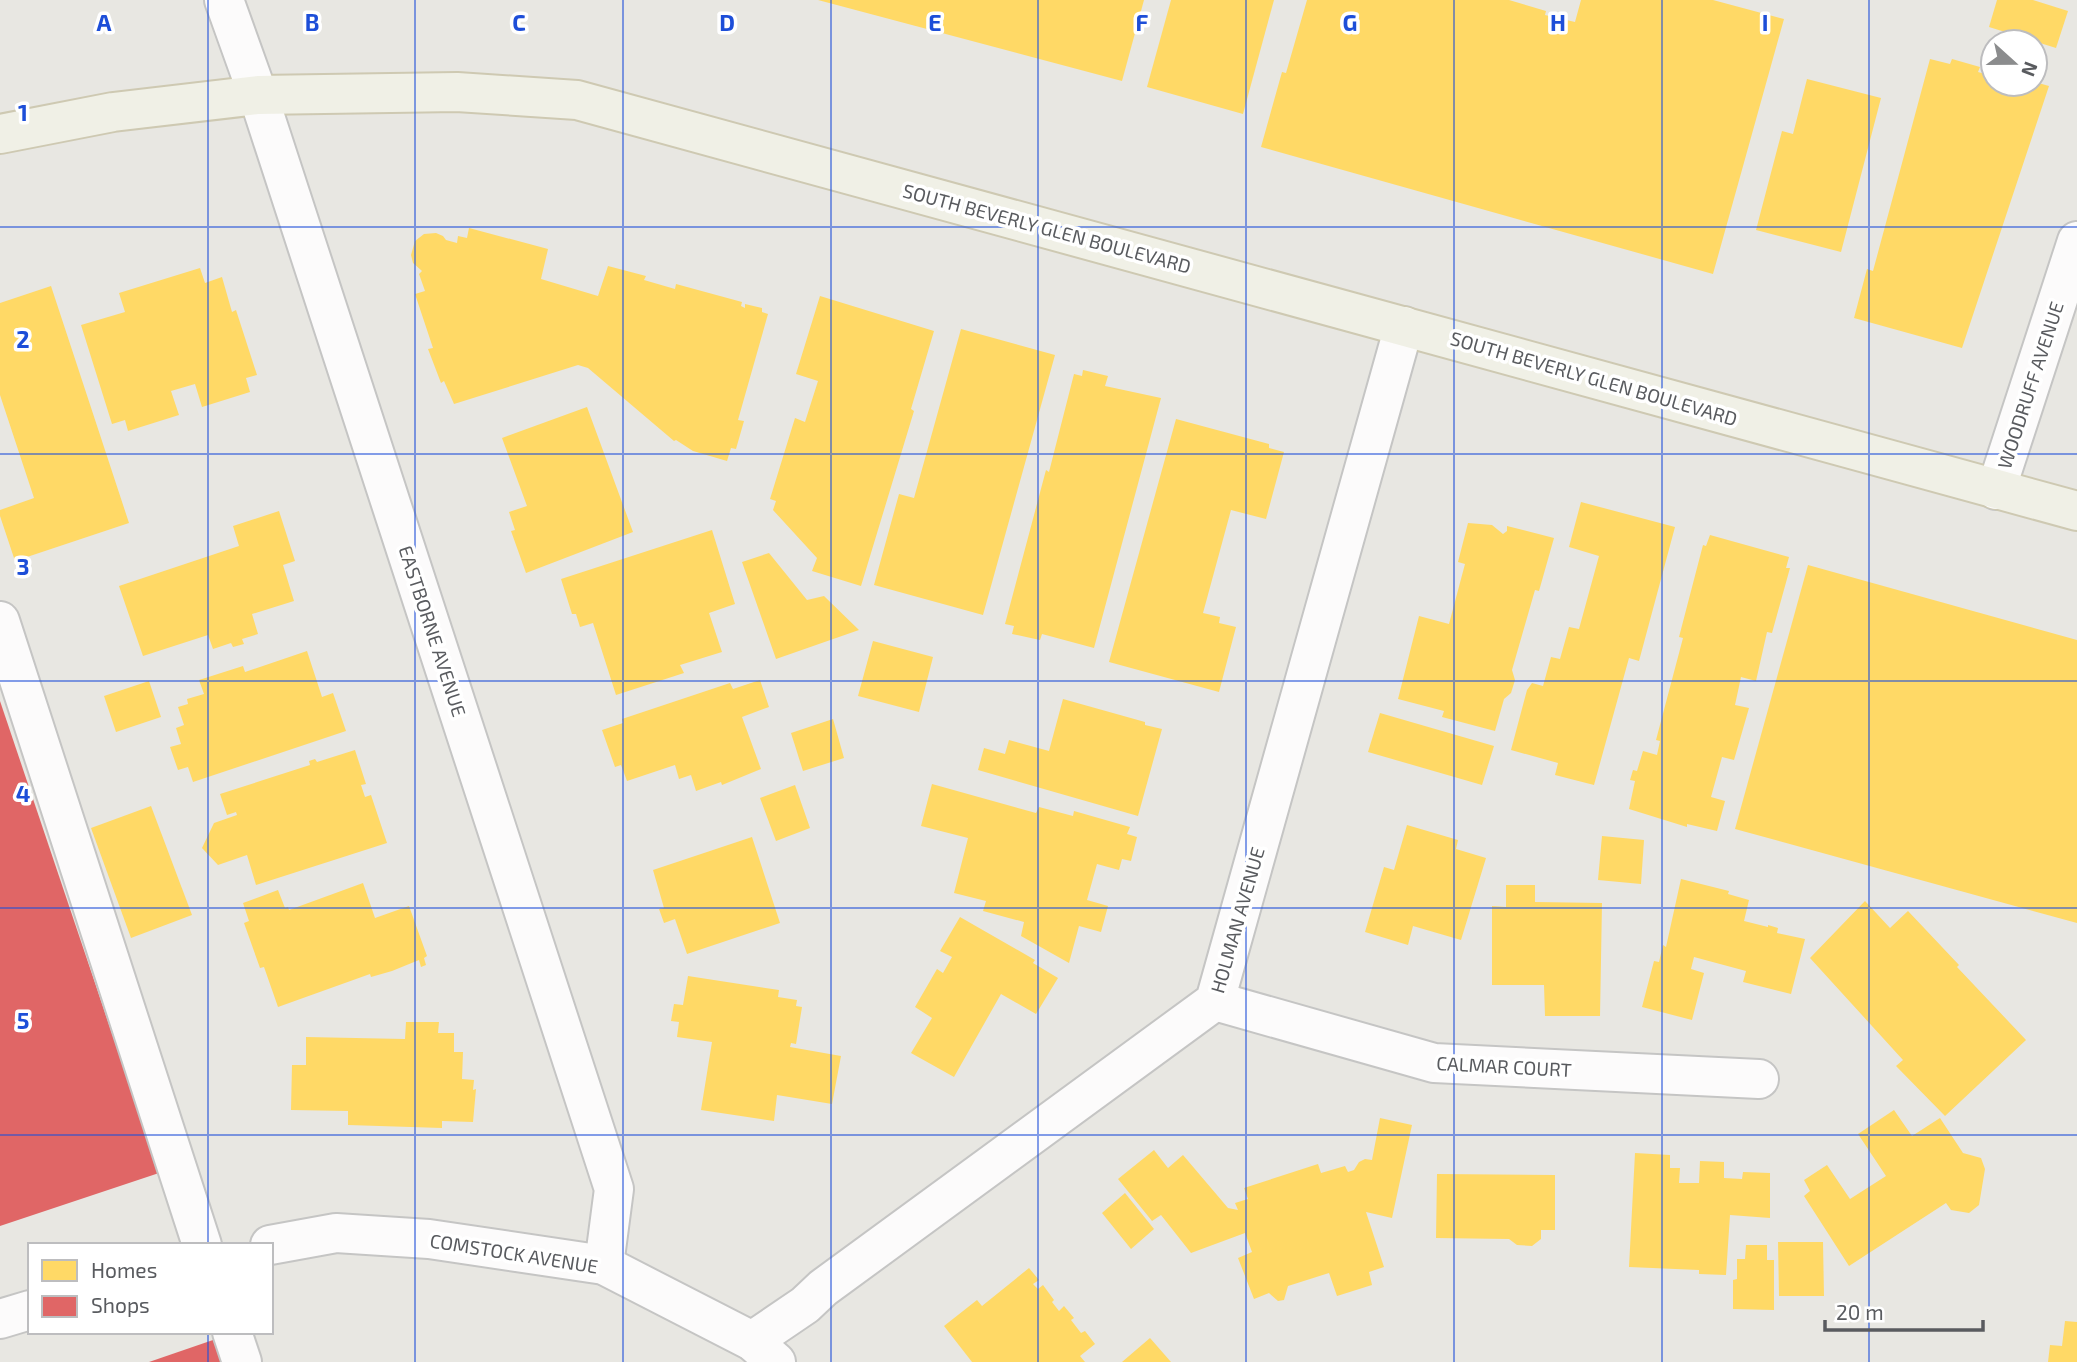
<svg xmlns="http://www.w3.org/2000/svg" width="2077" height="1362" viewBox="0 0 2077 1362" font-family="'Exo 2',sans-serif">
  <style>
    .homes { fill: #ffd966 }
    .shops { fill: #e06666 }
    .lines { fill: none; stroke-linecap: round; stroke-linejoin: round }
    .minor-casing { stroke: #c5c5c4; stroke-width: 42 }
    .major-casing { stroke: #cec9b2; stroke-width: 42 }
    .minor { stroke: #fcfbfb; stroke-width: 38 }
    .major { stroke: #f0f0e6; stroke-width: 38 }
    .grid { fill: none; stroke: #1d4ed8; stroke-width: 2; stroke-opacity: 0.55 }
    .labels { text-anchor: middle; dominant-baseline: central; stroke-width: 7; stroke-linejoin: round; paint-order: stroke }
    .street-label { font-size: 19px; fill: #595b5f; stroke: #fff }
    .grid-label { font-size: 23px; text-anchor: middle; font-weight: bold; fill: #1d4ed8; stroke: #fff; stroke-width: 7; stroke-linejoin: round; paint-order: stroke }
  </style>
  <rect width="100%" height="100%" fill="#e8e7e2"/>
  <g class="homes">
    <path d="M818,0H1144L1122,81Z"/>
    <path d="M1171,0H1274L1243,114L1147,87Z"/>
    <path d="M1307,0H1509L1546,11L1545,15L1575,22L1581,0H1713L1784,19L1713,274L1261,147L1282,72L1286,73Z"/>
    <path d="M1997,0H2033L2068,11L2056,48L1989,27Z"/>
    <path d="M1930,59L1950,64L1952,59L1980,67L1978,72L1985,74L1987,69L1993,71V84L2035,82L2049,86L1962,348L1854,318L1867,269L1873,271Z"/>
    <path d="M1807,79L1881,98L1841,252L1756,230L1782,131L1793,134Z"/>
    <path d="M469,228L548,249L541,279L598,296L608,266L646,276L644,280L675,289L676,284L742,302L741,306L745,308V304L762,308V312L768,314L738,420L744,421L736,449L731,448L727,461L693,451L676,440L674,441L588,368L578,365L454,404L444,381L441,383L428,349L433,348L415,294L425,291L419,274L422,271L413,263L411,255L415,241L424,234L436,233L443,236L446,240L457,243L458,236L467,238Z"/>
    <path d="M200,268L205,283L222,277L232,312L236,310L257,375L246,378L250,392L202,407L195,384L171,391L179,415L128,431L125,420L112,424L81,325L125,312L119,293Z"/>
    <path d="M51,286L129,523L15,561L0,516V510L34,498L0,395V303Z"/>
    <path d="M820,296L934,331L911,409L914,411L861,586L812,571L817,558L773,510L776,501L770,499L795,418L805,422L818,381L796,374Z"/>
    <path d="M961,329L1055,355L983,615L874,585L899,494L914,498Z"/>
    <path d="M1083,370L1108,376L1105,386L1161,398L1094,648L1042,634L1040,640L1012,634L1014,626L1005,624L1046,470L1049,472L1074,374L1082,376Z"/>
    <path d="M587,407L633,532L526,573L511,531L515,530L509,512L527,506L502,438Z"/>
    <path d="M1176,419L1269,444V448L1284,452L1266,519L1231,510L1203,613L1220,617L1219,623L1236,627L1219,692L1109,662Z"/>
    <path d="M1581,502L1675,527L1639,661L1629,658L1594,785L1555,775L1558,763L1511,750L1527,690L1532,683L1543,686L1551,657L1560,659L1569,627L1579,629L1599,556L1569,547Z"/>
    <path d="M279,511L295,561L283,565L294,601L252,614L258,634L242,639L244,644L233,647L231,643L213,649L208,635L143,656L119,586L239,546L233,526Z"/>
    <path d="M1468,523L1492,525L1503,534L1507,531V526L1554,538L1539,591L1535,590L1512,670L1515,680L1511,693L1504,699L1495,731L1442,717L1444,711L1398,699L1419,616L1449,624L1465,564L1458,562Z"/>
    <path d="M712,530L735,604L709,613L722,652L680,665L684,673L616,695L593,623L580,627L576,614H572L561,579Z"/>
    <path d="M1710,535L1789,557L1786,568H1790L1772,633L1767,632L1756,681L1741,677L1735,705L1749,708L1734,760L1722,757L1711,797L1725,801L1717,831L1687,824V827L1629,809L1635,781L1630,780L1633,770L1637,771L1643,751L1657,755L1660,741L1656,740L1683,638L1679,637L1703,545L1706,546Z"/>
    <path d="M769,553L807,600L824,596L859,630L776,659L742,562Z"/>
    <path d="M1808,565L2077,640V923L1735,829Z"/>
    <path d="M873,641L933,657L919,712L858,696Z"/>
    <path d="M307,651L322,697L333,693L346,731L193,782L188,767L178,770L170,747L181,744L176,728L184,725L178,707L188,704L187,699L204,694L199,680L243,666L245,672Z"/>
    <path d="M760,680L769,707L742,717L761,769L722,785L721,782L696,791L691,775L679,779L675,765L627,781L621,765L615,767L602,730L623,723L622,719L730,683L733,689Z"/>
    <path d="M149,681L161,717L116,732L104,696Z"/>
    <path d="M1063,699L1145,722V725L1162,729L1138,816L978,770L984,748L1005,754L1009,740L1049,751Z"/>
    <path d="M1380,713L1494,746L1482,785L1368,752Z"/>
    <path d="M833,719L844,758L803,771L791,733Z"/>
    <path d="M355,750L366,784L361,785L365,797L371,795L387,843L256,885L247,855L218,865L202,848L214,823L237,815L236,812L227,815L220,794L310,765L309,761L315,759L317,762Z"/>
    <path d="M932,784L1036,813L1039,807L1073,816L1074,811L1130,827L1127,834L1137,837L1131,861L1122,859L1119,870L1097,864L1087,900L1108,906L1101,932L1079,926L1069,963L1021,936L1024,922L983,911L986,901L954,893L968,838L921,826Z"/>
    <path d="M795,785L810,828L776,841L760,798Z"/>
    <path d="M151,806L192,915L131,938L91,828Z"/>
    <path d="M1407,825L1458,840L1456,849L1486,858L1461,940L1413,926L1408,945L1365,932L1384,867L1394,870Z"/>
    <path d="M1602,836L1644,840L1641,884L1598,880Z"/>
    <path d="M752,837L780,923L687,954L675,919L664,923L659,909L664,908L653,870Z"/>
    <path d="M1681,879L1729,891L1728,894L1749,900L1744,921L1768,927V925L1778,928L1777,933L1805,939L1791,994L1743,982L1746,971L1694,957L1691,969L1704,973L1692,1020L1642,1007L1654,961L1659,962L1663,945L1666,947Z"/>
    <path d="M363,883L375,918L409,906L427,956L424,958L426,965L421,967L419,960L392,971L371,977L370,974L278,1007L264,967L260,968L244,923L249,921L243,903L278,890L285,908L288,907L289,910Z"/>
    <path d="M1506,885H1535V902L1602,903L1600,1016H1545L1544,985H1492V906L1506,907Z"/>
    <path d="M1865,901L1890,928L1908,911L1959,965L1957,967L2026,1040L1945,1116L1896,1066L1903,1060L1810,958Z"/>
    <path d="M960,917L1035,960L1033,963L1058,978L1036,1014L1001,994L954,1077L911,1053L932,1018L915,1007L937,969L943,973L952,957L940,951Z"/>
    <path d="M688,976L779,990L778,997L797,1000L796,1006L802,1007L796,1044L791,1043L790,1047L841,1056L832,1104L777,1095L774,1121L701,1110L712,1042L677,1037L679,1022L671,1021L674,1004L683,1005Z"/>
    <path d="M406,1022H439L438,1033H454V1052H463L462,1079L474,1080L473,1090L476,1089L473,1122L442,1121V1128L348,1125V1111L291,1110L292,1065H306V1037L405,1039Z"/>
    <path d="M1894,1110L1912,1136L1940,1118L1963,1153L1981,1158L1985,1169L1979,1205L1969,1213L1951,1210L1946,1203L1849,1266L1804,1196L1810,1191L1804,1180L1827,1165L1850,1199L1886,1176L1858,1134Z"/>
    <path d="M1380,1118L1412,1125L1392,1218L1366,1212L1384,1267L1369,1272L1372,1285L1337,1296L1329,1273L1288,1286L1284,1300L1278,1301L1269,1293L1254,1299L1238,1258L1252,1252L1245,1233L1191,1253L1161,1215L1152,1221L1118,1179L1154,1150L1168,1168L1183,1155L1228,1208L1238,1210L1235,1203L1248,1199L1244,1188L1318,1164L1321,1173L1345,1166L1348,1172L1354,1170L1359,1162L1365,1159L1372,1160Z"/>
    <path d="M1635,1153L1670,1155V1168H1680L1679,1183H1699L1700,1161L1724,1162V1178L1742,1179L1743,1172L1770,1173V1218L1730,1215L1726,1275L1699,1274V1270L1629,1267Z"/>
    <path d="M1437,1174L1555,1175V1230H1541V1239L1532,1246L1517,1245L1509,1239L1436,1238Z"/>
    <path d="M1125,1193L1154,1229L1131,1249L1102,1213Z"/>
    <path d="M1778,1242H1823L1824,1296H1779Z"/>
    <path d="M1746,1245H1767V1260H1774V1310L1733,1309V1280L1737,1279V1259H1745Z"/>
    <path d="M1029,1268L1039,1280L1033,1284L1038,1289L1043,1285L1054,1300L1052,1302L1059,1311L1064,1306L1074,1318L1071,1320L1081,1333L1085,1331L1095,1344L1080,1356L1085,1362H972L944,1326L977,1300L982,1306Z"/>
    <path d="M2065,1321L2077,1322V1362H2048L2050,1345L2062,1346Z"/>
    <path d="M1150,1338L1171,1362H1122Z"/>
  </g>
  <g class="shops">
    <path d="M0,701L159,1173L0,1226Z"/>
    <path d="M213,1340L221,1362H149Z"/>
  </g>
  <g class="lines">
    <g class="minor-casing">
      <g id="minor">
        <path d="M224,0L258,95L614,1189L604,1265"/>
        <path d="M1996,490L2077,241"/>
        <path d="M0,621L202,1245"/>
        <path d="M1215,1001L1434,1063L1759,1079"/>
        <path d="M270,1245L336,1233L429,1239L604,1265L752,1341L776,1362"/>
        <path d="M0,1319L30,1310"/>
        <path d="M232,1332L242,1362"/>
        <path d="M752,1341L805,1305L823,1288L1215,1001L1404,326"/>
      </g>
    </g>
    <g class="major-casing">
      <path id="major" d="M0,134L113,112L258,95L457,92L577,100L2077,511"/>
    </g>
    <use href="#minor" class="minor"/>
    <use href="#major" class="major"/>
  </g>
  <path class="grid" d="M208,0V1245M415,0V1362M623,0V1362M831,0V1362M1038,0V1362M1246,0V1362M1454,0V1362M1662,0V1362M1869,0V1362M0,227H2077M0,454H2077M0,681H2077M0,908H2077M0,1135H2077M208,1332V1362"/>
  <g class="labels">
    <g class="street-label">
      <text transform="translate(1047 228) rotate(15)">SOUTH BEVERLY GLEN BOULEVARD</text>
      <text transform="translate(1594 378) rotate(16)">SOUTH BEVERLY GLEN BOULEVARD</text>
      <text transform="translate(2030 385) rotate(-72)">WOODRUFF AVENUE</text>
      <text transform="translate(433 631) rotate(72)">EASTBORNE AVENUE</text>
      <text transform="translate(1237 920) rotate(-74)">HOLMAN AVENUE</text>
      <text transform="translate(1504 1066) rotate(3)">CALMAR COURT</text>
      <text transform="translate(514 1253) rotate(9)">COMSTOCK AVENUE</text>
    </g>
  </g>
  <g class="grid-label">
    <text x="104" y="31">A</text>
    <text x="312" y="31">B</text>
    <text x="519" y="31">C</text>
    <text x="727" y="31">D</text>
    <text x="935" y="31">E</text>
    <text x="1142" y="31">F</text>
    <text x="1350" y="31">G</text>
    <text x="1558" y="31">H</text>
    <text x="1765" y="31">I</text>
    <text x="23" y="121">1</text>
    <text x="23" y="348">2</text>
    <text x="23" y="575">3</text>
    <text x="23" y="802">4</text>
    <text x="23" y="1029">5</text>
  </g>
  <rect x="28" y="1243" width="245" height="91" fill="#ffffff" stroke="#bdbdbf" stroke-width="2"/>
  <rect x="42" y="1260" width="35" height="21" fill="#ffd966" stroke="#bdbdbf" stroke-width="2"/>
  <text x="91" y="1278" font-size="21" fill="#595b5f">Homes</text>
  <rect x="42" y="1296" width="35" height="21" fill="#e06666" stroke="#bdbdbf" stroke-width="2"/>
  <text x="91" y="1313" font-size="21" fill="#595b5f">Shops</text>
  <g transform="translate(2014 63) rotate(111)"><circle r="33" fill="#ffffff" stroke="#bdbdbf" stroke-width="2"/>
  <path d="M0-5L12 26L0 18L-12 26Z" fill="#8b8c8d"/>
  <text y="-10" font-size="19" font-weight="bold" text-anchor="middle" fill="#595b5f">N</text>
  </g>
  <path d="M1825 1320v10h158v-10" fill="none" stroke="#595b5f" stroke-width="3.5"/>
  <text x="1836" y="1320" font-size="21" fill="#595b5f" stroke="#ffffff" stroke-width="5" paint-order="stroke">20 m</text>
</svg>
